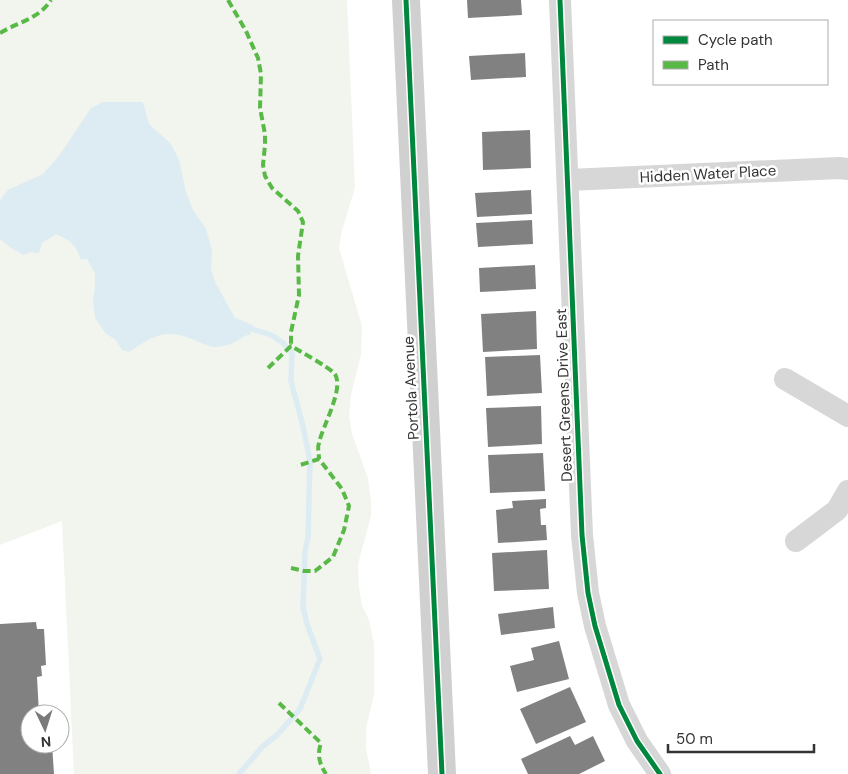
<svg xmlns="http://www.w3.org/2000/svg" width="848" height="774" viewBox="0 0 848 774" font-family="'DM Sans',sans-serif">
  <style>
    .green { fill: #f1f5ed }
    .water { fill: #ddebf3 }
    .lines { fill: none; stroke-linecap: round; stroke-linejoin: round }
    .stream { stroke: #ddebf3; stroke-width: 5.5 }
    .building { fill: #818181 }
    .street { stroke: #d7d7d7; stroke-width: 22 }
    .secondary { stroke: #d0d0d0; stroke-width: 28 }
    .quiet { stroke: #58b947; stroke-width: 4; stroke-dasharray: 8 4; stroke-linecap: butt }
    .cycleway-casing { stroke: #fff; stroke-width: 8 }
    .cycleway { stroke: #00873e; stroke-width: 5 }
    .labels { text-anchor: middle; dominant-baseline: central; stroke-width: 5; stroke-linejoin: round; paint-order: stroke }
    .street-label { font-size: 15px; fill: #333; stroke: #fff }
  </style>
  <rect width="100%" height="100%" fill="#fff"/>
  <path class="green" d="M0,0H347L355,188L342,230L339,248L362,326L361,354L351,395L349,416L352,434L368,478L371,502V516L358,564L359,587L362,606L369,620L374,644V695L366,728V748L371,774H74L62,521L0,545Z"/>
  <path class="water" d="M103,102H143L149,124L171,144L179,160L186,192L193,210L206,229L212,250L211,270L216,284L235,318L253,325L250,335C245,335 244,337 240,339C232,344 223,347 214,347C207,346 199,342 192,339C164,328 152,337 129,352L122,350L115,339L106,334L95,318L93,302L95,287V273L87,259H80C78,246 68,239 56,234L42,243L39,253L30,252L24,255L11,248L0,239V200L8,190L43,174L59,156L91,108Z"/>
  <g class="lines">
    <path class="stream" d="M239,774L262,747L278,734L300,709L320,659L307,624L303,607L305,551L308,537L310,461L303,426L291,381L292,353L282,342L271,335L252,329"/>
  </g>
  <g class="building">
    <path d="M467,0H521L522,15L468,18Z"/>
    <path d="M525,53L526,77L471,80L469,56Z"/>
    <path d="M530,130L531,168L483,170L482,132Z"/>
    <path d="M531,190L532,214L477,217L475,193Z"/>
    <path d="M532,220L533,244L478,247L476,223Z"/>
    <path d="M535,265L536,289L480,292L479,268Z"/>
    <path d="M536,311L537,349L483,352L481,314Z"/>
    <path d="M540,355L542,393L487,396L485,357Z"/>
    <path d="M541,406L542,444L488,447L486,408Z"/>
    <path d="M543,453L545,491L490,493L488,455Z"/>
    <path d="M546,499V508L540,509L541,525H546L547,540L498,543L496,510L513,508L512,501Z"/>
    <path d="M547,550L549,589L494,591L492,553Z"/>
    <path d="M553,607L555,628L501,635L498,614Z"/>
    <path d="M36,622L37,629H44L46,665L41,666L42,676L37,677L39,714H30V744H52L54,774H0V624Z"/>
    <path d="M559,641L569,679L517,692L510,666L534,660L531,648Z"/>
    <path d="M570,687L586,722L536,744L520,709Z"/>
    <path d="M570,736L575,745L593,736L605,761L579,774H528L521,759Z"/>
  </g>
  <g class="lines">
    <g class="street">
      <path d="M560,0L582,535L588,593L595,626L619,705L637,741L660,774"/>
      <path d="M568,180L839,168L848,169"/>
      <path d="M785,379L848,416"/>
      <path d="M796,541L837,510L848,491"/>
    </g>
    <path class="secondary" d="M406,0L442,774"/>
    <g class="quiet">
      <path d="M228,0L246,31L258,58L261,74L260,108L265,134V145L263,165L265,176L272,188L298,211L303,222L298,256L299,295L291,332V346"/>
      <path d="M0,33C18,22 39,19 51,0"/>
      <path d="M268,368L291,346C301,352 327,366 334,373C346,386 322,427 319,443C317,448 319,453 319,459"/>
      <path d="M291,568L304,571H315L333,557L344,530L349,506L342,489L319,459L297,466"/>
      <path d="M279,703L321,743C317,755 319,763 326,774"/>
    </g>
    <g class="cycleway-casing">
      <g id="cycleway">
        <path d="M406,0L442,774"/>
        <path d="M560,0L582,535L588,593L595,626L619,705L637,741L660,774"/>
      </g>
    </g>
    <use href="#cycleway" class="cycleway"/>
  </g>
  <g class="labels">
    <g class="street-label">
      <text transform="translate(708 174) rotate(-3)">Hidden Water Place</text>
      <text transform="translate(411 388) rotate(-93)">Portola Avenue</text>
      <text transform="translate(564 395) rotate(-92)">Desert Greens Drive East</text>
    </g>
  </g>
  <rect x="653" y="20" width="175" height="65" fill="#ffffff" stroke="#adadad"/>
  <rect x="663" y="36" width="25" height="8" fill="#00873e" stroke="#adadad"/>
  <text x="698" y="45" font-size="15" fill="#333333">Cycle path</text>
  <rect x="663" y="61" width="25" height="8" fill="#58b947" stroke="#adadad"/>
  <text x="698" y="70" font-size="15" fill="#333333">Path</text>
  <g transform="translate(45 729) rotate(176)"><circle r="24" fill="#ffffff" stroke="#adadad"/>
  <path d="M0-4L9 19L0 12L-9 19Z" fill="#7a7a7a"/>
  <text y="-8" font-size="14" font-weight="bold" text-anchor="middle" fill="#333333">N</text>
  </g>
  <path d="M668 744v8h146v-8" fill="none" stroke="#333333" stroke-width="2.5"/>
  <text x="676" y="744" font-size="15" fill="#333333" stroke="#ffffff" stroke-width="4" paint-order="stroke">50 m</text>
</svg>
